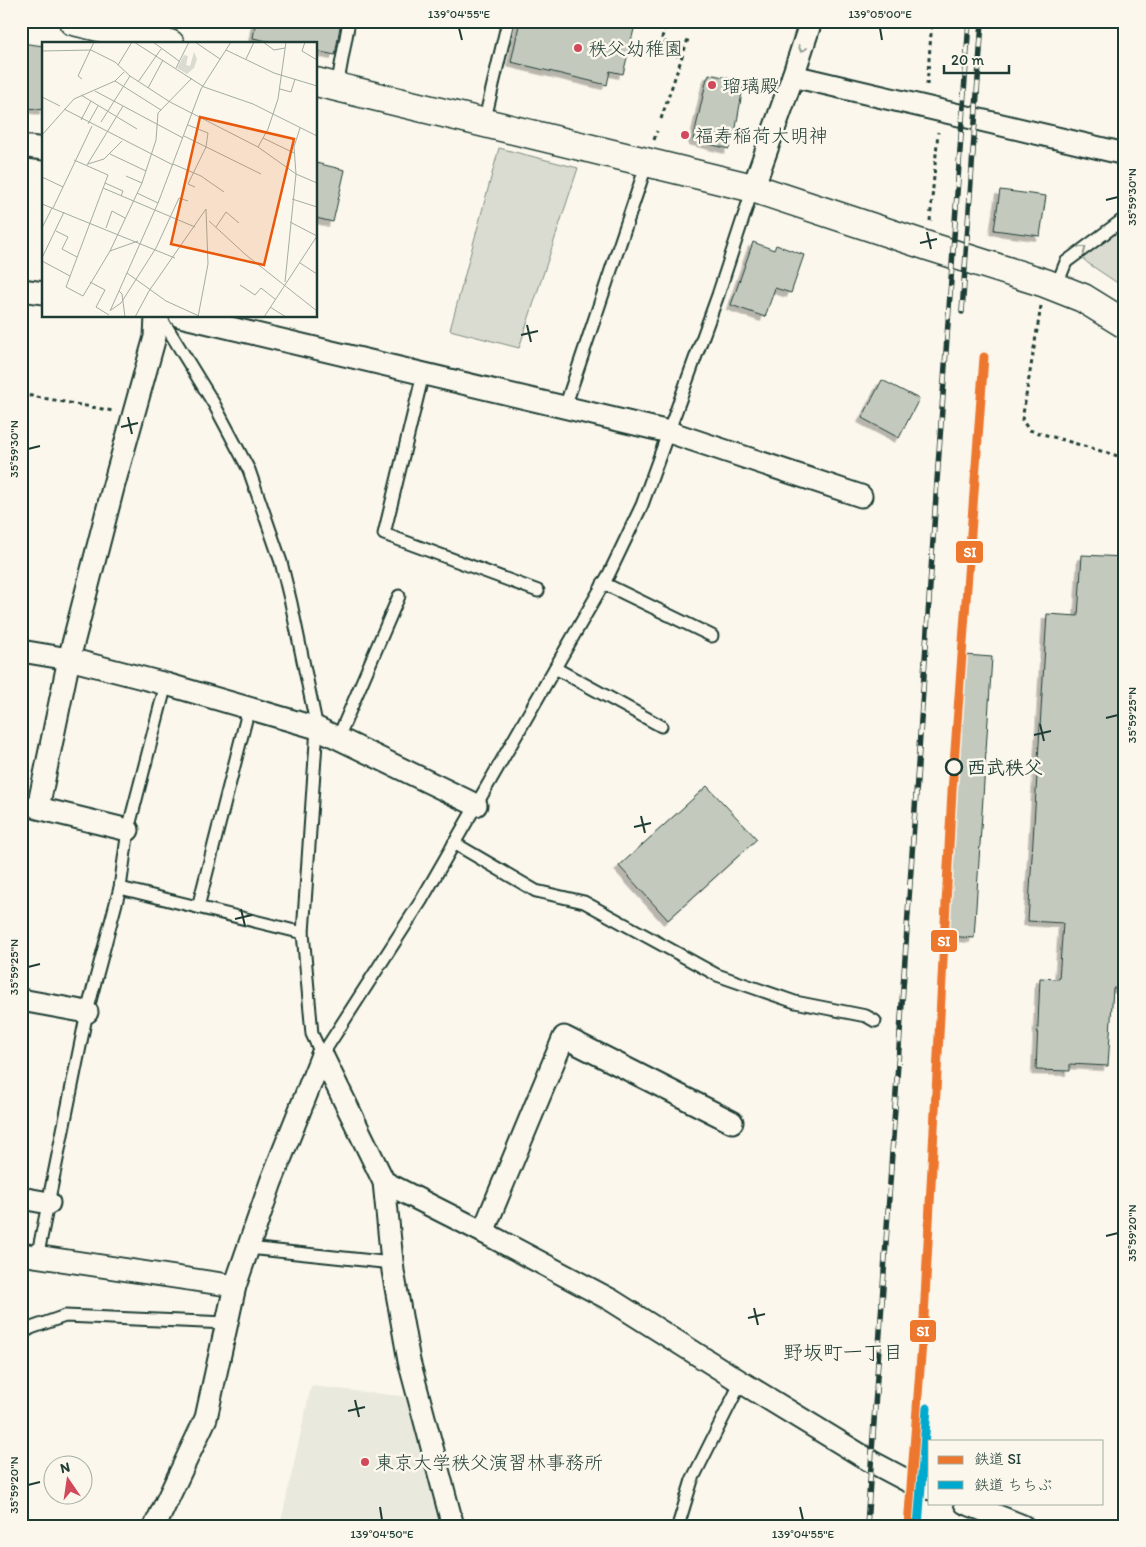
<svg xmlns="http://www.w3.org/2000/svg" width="1146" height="1547" viewBox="0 0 1146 1547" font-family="Itim,'Klee One',sans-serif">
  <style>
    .built { fill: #eae9de }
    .green { fill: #dbdcd1; stroke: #7d8c82 }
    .building { fill: #c4c9be; stroke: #1f3d34; filter: url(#shadow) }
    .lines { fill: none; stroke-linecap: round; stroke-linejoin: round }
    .lane-casing { stroke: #1f3d34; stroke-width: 15 }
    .street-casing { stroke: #1f3d34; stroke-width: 25 }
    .secondary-casing { stroke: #1f3d34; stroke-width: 31 }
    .path { stroke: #1f3d34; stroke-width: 3; stroke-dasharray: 4 4; stroke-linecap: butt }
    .lane { stroke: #fbf7ec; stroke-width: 11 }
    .street { stroke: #fbf7ec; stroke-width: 21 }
    .secondary { stroke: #fbf7ec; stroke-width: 28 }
    .rail-casing { stroke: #1f3d34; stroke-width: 5.5 }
    .rail { stroke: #fbf7ec; stroke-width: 4; stroke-dasharray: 11; stroke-linecap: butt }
    .rail-1-casing { stroke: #fbf7ec; stroke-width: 12 }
    .rail-2-casing { stroke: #fbf7ec; stroke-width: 12 }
    .rail-1 { stroke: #ed772d; stroke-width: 9 }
    .rail-2 { stroke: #00a9ce; stroke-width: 9 }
    .oneway { stroke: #8d9a90 }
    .ticks { fill: none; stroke: #1f3d34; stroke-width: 2 }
    .poi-dot { fill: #d1495b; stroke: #fbf7ec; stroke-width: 2 }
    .stop-dot { fill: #fbf7ec; stroke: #1f3d34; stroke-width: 2.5 }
    .labels { text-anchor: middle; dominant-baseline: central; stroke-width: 5; stroke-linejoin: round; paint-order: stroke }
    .poi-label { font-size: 19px; fill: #1f3d34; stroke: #fbf7ec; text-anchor: start }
    .stop-label { font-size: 19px; font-weight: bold; fill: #1f3d34; stroke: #fbf7ec; text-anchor: start }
    .neighbourhood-label { font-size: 20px; fill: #1f3d34; stroke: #fbf7ec }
    .inset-road { fill: none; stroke: #a3ada2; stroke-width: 1 }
    .view { fill: #e8590c; fill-opacity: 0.15; stroke: #e8590c; stroke-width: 2.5 }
    .inset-edge { fill: none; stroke: #1f3d34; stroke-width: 2.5 }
    .line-badge { stroke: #fbf7ec; stroke-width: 2 }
    .badge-label { font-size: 14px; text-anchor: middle; font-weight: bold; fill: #fff }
    .neatline { fill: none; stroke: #1f3d34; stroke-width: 2 }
    .ticks-label { font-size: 12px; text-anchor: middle; fill: #1f3d34 }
  </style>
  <defs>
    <filter id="shadow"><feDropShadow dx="-4.5" dy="4.5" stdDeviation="0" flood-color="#0004"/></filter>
  </defs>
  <rect width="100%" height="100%" fill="#fbf7ec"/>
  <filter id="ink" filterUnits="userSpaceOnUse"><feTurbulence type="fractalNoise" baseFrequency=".02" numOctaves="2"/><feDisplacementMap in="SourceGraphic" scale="10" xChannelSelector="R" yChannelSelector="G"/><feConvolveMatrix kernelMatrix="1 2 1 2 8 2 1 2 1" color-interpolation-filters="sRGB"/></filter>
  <g filter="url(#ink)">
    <path class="built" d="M311,1386L419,1398L452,1526H280Z"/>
    <g class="green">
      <path d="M499,148L578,168L519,348L450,330Z"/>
      <path d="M1125,221V288L1089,264L1081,257Z"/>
    </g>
    <g class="building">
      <path d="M256,21H341L335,55L316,51V44H281L253,38Z"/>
      <path d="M520,21H636L623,74L610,71L607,85L511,62Z"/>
      <path d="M21,43L44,46V110L21,107Z"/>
      <path d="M709,74L728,78L727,84L743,87L734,139L731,138L729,149L693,140L707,78H708Z"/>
      <path d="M316,163L345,170L333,222L316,218Z"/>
      <path d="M1000,190L1046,196L1040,236L994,230Z"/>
      <path d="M753,242L774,250L776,245L804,255L791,293L775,288L765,317L731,305Z"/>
      <path d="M882,380L919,399L899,438L862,418Z"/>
      <path d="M1082,555L1125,557V989L1113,988L1108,1066L1070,1064V1071L1036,1070L1040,978L1059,979L1063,923L1028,921L1047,614L1078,616Z"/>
      <path d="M965,655L992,657L974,938L947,936Z"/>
      <path d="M707,786L757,839L668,920L619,866Z"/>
    </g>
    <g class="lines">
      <g class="lane-casing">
        <g id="lane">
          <path d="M337,87L349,21"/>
          <path d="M484,123L508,21"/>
          <path d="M1056,287L1066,262L1125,218"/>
          <path d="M160,316L214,404L249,470L281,562L291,603L317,728L303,933L312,1034L322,1055L421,901L609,574L642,505L718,295L753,188"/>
          <path d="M423,374L384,534L538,591"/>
          <path d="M565,407L647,163"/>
          <path d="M603,583L712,636"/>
          <path d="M555,668L661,726"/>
          <path d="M338,738L399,596"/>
          <path d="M454,843L536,891L584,902L717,975L795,1002L866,1016L875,1021"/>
          <path d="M120,888L303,933"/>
          <path d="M198,907L249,708"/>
          <path d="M248,1248L392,1263"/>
          <path d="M37,1258L87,1012L120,888L128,830L166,684"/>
          <path d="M21,1334L31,1328L65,1316L227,1323"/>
          <path d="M678,1526L692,1480L741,1382"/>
        </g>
      </g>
      <g class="street-casing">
        <g id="street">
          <path d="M793,76L1125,154"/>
          <path d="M21,146L44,149"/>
          <path d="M753,188L793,76L811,21"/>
          <path d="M21,290L44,293"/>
          <path d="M180,316L669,432L861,496"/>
          <path d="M21,651L69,659L166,684L317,728L476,805"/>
          <path d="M128,830L38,808L69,659L113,488L155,337L156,316"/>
          <path d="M21,1000L87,1012"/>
          <path d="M322,1055L384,1182L393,1271L409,1361L453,1526"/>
          <path d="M384,1182L483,1232L611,1300L741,1382L872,1462L908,1481L930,1489"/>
          <path d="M21,1198L49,1203"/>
          <path d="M483,1232L564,1037L732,1122"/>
          <path d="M21,1254L235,1286"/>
          <path d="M965,1503L1023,1526"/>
          <path d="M155,1526L206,1418L235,1286L271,1182L322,1055"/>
        </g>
      </g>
      <g class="secondary-casing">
        <g id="secondary">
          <path d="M73,21L170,44"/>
          <path d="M316,82L753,188L928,246L1045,283L1083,298L1125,324"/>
        </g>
      </g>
      <g class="path">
        <path d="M660,21L665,25L662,38L680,59"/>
        <path d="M927,85L932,21"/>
        <path d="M661,119L689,36"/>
        <path d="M654,140L657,131"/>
        <path d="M930,221L938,132"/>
        <path d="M1041,306L1022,420L1029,430L1125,458"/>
        <path d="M21,394L113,411"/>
      </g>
      <use href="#lane" class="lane"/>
      <use href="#street" class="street"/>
      <use href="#secondary" class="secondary"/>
      <g class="rail-casing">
        <g id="rail">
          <path d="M962,312L982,21"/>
          <path d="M867,1526L937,481L969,21"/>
        </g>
      </g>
      <use href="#rail" class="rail"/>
      <g class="rail-1-casing">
        <path id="rail-1" d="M908,1526L924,1317L952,791L984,357"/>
      </g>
      <g class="rail-2-casing">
        <path id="rail-2" d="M918,1526L927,1408"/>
      </g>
      <use href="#rail-1" class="rail-1"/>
      <use href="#rail-2" class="rail-2"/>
    </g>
    <defs><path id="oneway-chevron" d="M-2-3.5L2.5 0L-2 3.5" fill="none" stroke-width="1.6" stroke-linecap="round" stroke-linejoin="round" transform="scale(1.25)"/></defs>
    <g class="oneway">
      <use href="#oneway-chevron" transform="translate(802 49) rotate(108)"/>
      <use href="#oneway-chevron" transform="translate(1083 249) rotate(-37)"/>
    </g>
  </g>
  <path class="ticks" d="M459,28L462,40M880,28L882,40M1106,200L1118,197M927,232L931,249M920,243L937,239M527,325L531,342M521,335L538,331M128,417L132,434M121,427L138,423M28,449L40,446M1106,718L1118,715M1040,724L1044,741M1034,735L1051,731M641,816L645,833M634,827L651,823M241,909L245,926M235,919L252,915M28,967L40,964M1106,1236L1118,1233M754,1308L758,1325M748,1318L765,1314M355,1400L359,1417M348,1411L365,1407M28,1485L40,1482M380,1507L382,1520M800,1507L803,1520"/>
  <g class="poi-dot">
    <circle cx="578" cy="48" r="5"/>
    <circle cx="712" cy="85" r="5"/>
    <circle cx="685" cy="135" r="5"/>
    <circle cx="365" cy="1462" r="5"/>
  </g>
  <circle class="stop-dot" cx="954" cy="767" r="8"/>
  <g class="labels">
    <g class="poi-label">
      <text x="588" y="48">秩父幼稚園</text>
      <text x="722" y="85">瑠璃殿</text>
      <text x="695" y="135">福寿稲荷大明神</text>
      <text x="375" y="1462">東京大学秩父演習林事務所</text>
    </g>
    <g class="stop-label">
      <text x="967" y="767">西武秩父</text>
    </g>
    <g class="neighbourhood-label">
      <text x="843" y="1352">野坂町一丁目</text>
    </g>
  </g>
  <g transform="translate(42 42)">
    <rect width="275" height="275" fill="#fbf7ec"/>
    <path d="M152,10L155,17L152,26L145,32L135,26L142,13L146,14L144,23L148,24Z" fill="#dbdcd1"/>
    <path class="inset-road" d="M92,0L162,45L211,62L275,94M111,0L137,19M153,0L178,17M221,0L232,8L243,6M263,0L260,9L275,18M184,8L232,31L275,44M0,9L49,8L73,20L88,34L128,60L216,105L254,132L275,141M204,17L212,0M76,23L90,0M134,26L147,0M40,37L36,34L52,0M73,39L119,68M96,40L119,7M106,46L121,18M238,47L249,50L253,37M53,49L141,96M39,53L95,87M0,55L18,64M22,67L131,123M39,78L49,59M59,80L88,34M46,82L56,64M146,83L166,91L164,105L146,142L153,145M0,93L32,57L73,39L82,30M142,94L219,132M221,96L252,111M216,105L226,87L236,57L244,0M68,112L104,129M32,118L66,133L24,245L41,254L68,209L100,141L114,98L116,71L150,36M46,122L62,117L80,99M131,122L159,134L182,150M45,123L81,64M84,134L100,141M0,135L21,145M63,141L81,149L79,154M61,146L153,185M95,151L116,161M250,157L275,165M0,162L133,216M11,166L50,84M167,179L204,213L275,269M248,180L275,194M174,185L184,170L197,181M0,186L10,166M64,186L70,169L83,176M14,189L26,195L20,207L35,215M68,209L96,199M0,216L22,170M0,219L28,234M258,221L275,232M85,231L124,259L157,274M48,240L63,248L54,265L67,273M243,240L254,132L252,105L258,86M198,243L213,253L219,246L233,257M228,265L244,275M69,268L79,261L114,206L137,156L146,159M68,269L77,249M83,275L80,252L77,249L116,161L159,47L189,0M93,275L107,249L164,167M156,275L166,222L164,167M222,275L275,194"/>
    <path class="view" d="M158,75L252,97L222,223L129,202Z"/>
    <rect width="275" height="275" class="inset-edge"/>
  </g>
  <g class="line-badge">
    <rect x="955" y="540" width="29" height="24" rx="5" fill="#ed772d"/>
    <rect x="930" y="929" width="28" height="24" rx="5" fill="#ed772d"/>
    <rect x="909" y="1319" width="28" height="24" rx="5" fill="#ed772d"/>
  </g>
  <g class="badge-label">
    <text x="970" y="557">SI</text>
    <text x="944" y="946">SI</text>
    <text x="923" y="1336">SI</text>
  </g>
  <rect width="1146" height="1547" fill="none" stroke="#fbf7ec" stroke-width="55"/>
  <rect x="928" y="1440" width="175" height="65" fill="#fbf7ec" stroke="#a3ada2"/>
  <rect x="938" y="1456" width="25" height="8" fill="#ed772d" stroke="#a3ada2"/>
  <text x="974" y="1464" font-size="15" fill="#1f3d34">鉄道 SI</text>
  <rect x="938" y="1481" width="25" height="8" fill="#00a9ce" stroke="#a3ada2"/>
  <text x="974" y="1490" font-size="15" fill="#1f3d34">鉄道 ちちぶ</text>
  <g transform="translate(68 1480) rotate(347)"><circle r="24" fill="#fbf7ec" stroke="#a3ada2"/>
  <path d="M0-4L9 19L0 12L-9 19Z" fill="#d1495b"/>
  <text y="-8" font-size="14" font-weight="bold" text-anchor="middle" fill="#1f3d34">N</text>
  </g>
  <path d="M944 65v8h65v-8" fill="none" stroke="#1f3d34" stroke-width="2.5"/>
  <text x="951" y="65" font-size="15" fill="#1f3d34" stroke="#fbf7ec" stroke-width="4" paint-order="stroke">20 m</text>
  <rect x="28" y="28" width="1090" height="1492" class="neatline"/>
  <g class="ticks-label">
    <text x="459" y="18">139°04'55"E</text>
    <text x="880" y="18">139°05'00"E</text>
    <text transform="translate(1132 197) rotate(-90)" y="4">35°59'30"N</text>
    <text transform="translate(14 449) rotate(-90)" y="4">35°59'30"N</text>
    <text transform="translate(1132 715) rotate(-90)" y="4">35°59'25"N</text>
    <text transform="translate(14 967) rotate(-90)" y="4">35°59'25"N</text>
    <text transform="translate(1132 1233) rotate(-90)" y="4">35°59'20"N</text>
    <text transform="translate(14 1485) rotate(-90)" y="4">35°59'20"N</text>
    <text x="382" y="1538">139°04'50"E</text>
    <text x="803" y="1538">139°04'55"E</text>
  </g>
</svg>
